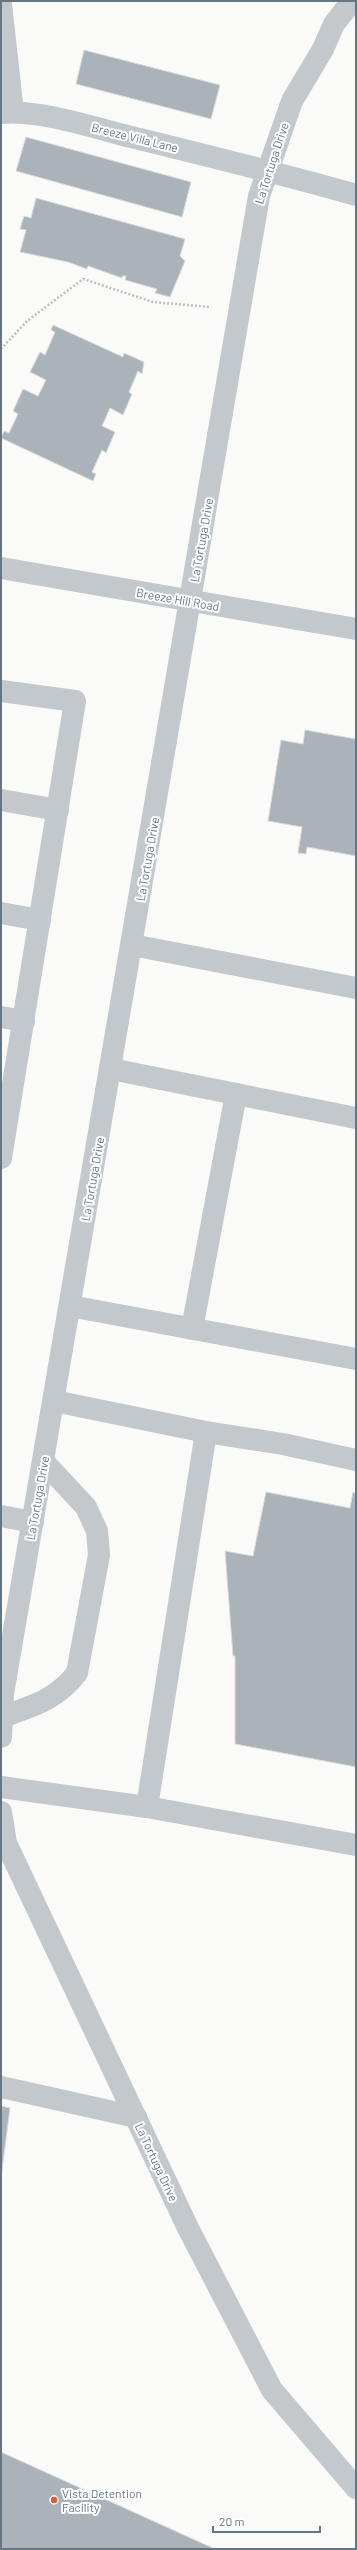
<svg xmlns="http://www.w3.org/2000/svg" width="357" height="2550" viewBox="0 0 357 2550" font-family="Barlow,sans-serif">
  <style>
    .building { fill: #aab3b9; stroke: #dcdcda }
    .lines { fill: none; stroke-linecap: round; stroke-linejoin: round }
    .path { stroke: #bbbfc2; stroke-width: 2.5; stroke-dasharray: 2 2; stroke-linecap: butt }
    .minor { stroke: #c3c8cc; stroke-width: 22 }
    .poi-dot { fill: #e4572e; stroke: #fff; stroke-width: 1.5 }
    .labels { text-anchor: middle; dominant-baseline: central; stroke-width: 4; stroke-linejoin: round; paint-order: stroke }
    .street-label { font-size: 12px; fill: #657683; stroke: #fff }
    .poi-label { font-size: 12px; fill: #657683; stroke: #fff; text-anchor: start }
  </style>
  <rect width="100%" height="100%" fill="#fafaf8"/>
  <g class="building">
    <path d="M84,50L220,85L211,119L76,84Z"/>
    <path d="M26,137L191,182L182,217L16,171Z"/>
    <path d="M36,198L185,239L180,256L185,261L170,297L155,293L157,289L125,280L126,276H122V278L88,266L87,269L68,262L20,252L26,230L20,229L24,216L31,218Z"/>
    <path d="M53,325L123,357L124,353L144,362L142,374L138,371L129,392L132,394L123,415L110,408L102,426L115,432L106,453L102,450L92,472L96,474L93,481L1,438L4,431L9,433L18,414L13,411L23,389L38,396L46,380L30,372L40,352L45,355L55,332L51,330Z"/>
    <path d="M305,730L356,739V856L307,847L306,854L298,853L302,827L268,821L281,740L303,744Z"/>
    <path d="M266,1492L350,1508L353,1492L356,1494V1767L235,1744V1656H233L225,1551L253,1556Z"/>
    <path d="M1,2106L10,2108L1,2178Z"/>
    <path d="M1,2452L215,2549H1Z"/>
  </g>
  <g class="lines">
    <path class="path" d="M1,349L27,321L83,279L153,302L210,307"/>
    <g class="minor">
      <path d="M1,4L13,112"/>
      <path d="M1,113C34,109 90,126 123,135C201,154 279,173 356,195"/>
      <path d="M1,568L356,629"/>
      <path d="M1,691L75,701L1,1158"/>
      <path d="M1,800L58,810"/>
      <path d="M1,913L40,920"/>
      <path d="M132,945L356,988"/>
      <path d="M1,1017L24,1021"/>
      <path d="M111,1069L356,1118"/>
      <path d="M70,1306L356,1359"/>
      <path d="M192,1329L236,1094"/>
      <path d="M54,1401L206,1432L283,1444L356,1460"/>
      <path d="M1,1516L33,1522"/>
      <path d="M2,1717C33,1706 56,1700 77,1673L99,1555L97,1531L86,1507L44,1462"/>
      <path d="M1,1737L3,1694L259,196L292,101L323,49L334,24L352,1"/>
      <path d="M1,1787L147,1807L356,1845"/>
      <path d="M147,1807L206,1432"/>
      <path d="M1,1812L6,1843L188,2228L272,2390L356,2488"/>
      <path d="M1,2087L136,2117"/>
    </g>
  </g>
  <circle class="poi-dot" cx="54" cy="2500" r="4"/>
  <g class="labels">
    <g class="street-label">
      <text transform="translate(135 137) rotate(14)">Breeze Villa Lane</text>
      <text transform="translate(271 163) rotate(-72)">La Tortuga Drive</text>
      <text transform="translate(201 540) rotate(-80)">La Tortuga Drive</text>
      <text transform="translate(178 599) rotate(10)">Breeze Hill Road</text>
      <text transform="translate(147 859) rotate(-80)">La Tortuga Drive</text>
      <text transform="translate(92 1179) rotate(-80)">La Tortuga Drive</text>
      <text transform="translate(37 1498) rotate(-80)">La Tortuga Drive</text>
      <text transform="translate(157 2162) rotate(65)">La Tortuga Drive</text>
    </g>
    <g class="poi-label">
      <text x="62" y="2493">Vista Detention<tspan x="62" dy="14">Facility</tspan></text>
    </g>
  </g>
  <rect width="357" height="2550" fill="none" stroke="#657683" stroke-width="4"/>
  <path d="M213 2526v6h107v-6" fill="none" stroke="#657683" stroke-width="2"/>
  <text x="219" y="2526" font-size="12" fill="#657683" stroke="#ffffff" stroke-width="3" paint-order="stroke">20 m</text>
</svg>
